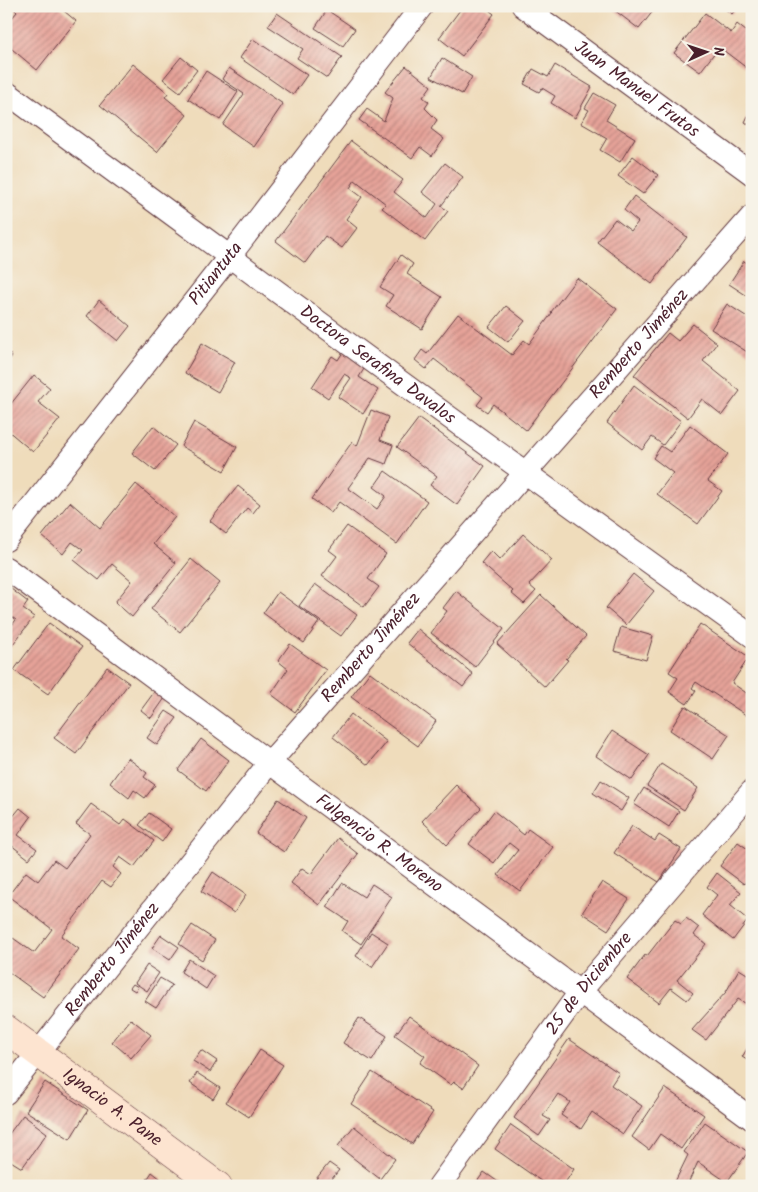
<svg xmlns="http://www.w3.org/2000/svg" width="758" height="1192" viewBox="0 0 758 1192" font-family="Kalam,sans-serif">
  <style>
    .building { fill: url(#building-hatch) }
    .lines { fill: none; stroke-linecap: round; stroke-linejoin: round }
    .street-casing { stroke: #633b41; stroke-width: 24 }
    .secondary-casing { stroke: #633b41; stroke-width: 29 }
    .street { stroke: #fff; stroke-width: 22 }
    .secondary { stroke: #fde4d0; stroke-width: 28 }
    .labels { text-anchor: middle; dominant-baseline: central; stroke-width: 4.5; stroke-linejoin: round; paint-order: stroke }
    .street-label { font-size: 18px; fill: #4a1f2b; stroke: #f7f3e8 }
  </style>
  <defs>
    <pattern id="building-hatch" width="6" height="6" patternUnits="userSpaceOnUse" patternTransform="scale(1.25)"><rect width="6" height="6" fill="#e6a399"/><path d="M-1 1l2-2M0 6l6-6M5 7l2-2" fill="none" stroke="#bc847d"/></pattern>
  </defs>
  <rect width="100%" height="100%" fill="#f7f3e8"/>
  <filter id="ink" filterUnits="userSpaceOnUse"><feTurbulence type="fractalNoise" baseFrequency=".02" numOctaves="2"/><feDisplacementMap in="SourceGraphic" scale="10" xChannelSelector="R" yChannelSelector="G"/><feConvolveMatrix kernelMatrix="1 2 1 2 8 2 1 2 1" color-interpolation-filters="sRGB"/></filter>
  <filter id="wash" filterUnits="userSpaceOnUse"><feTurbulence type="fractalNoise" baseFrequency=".0096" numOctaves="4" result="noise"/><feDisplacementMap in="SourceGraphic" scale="20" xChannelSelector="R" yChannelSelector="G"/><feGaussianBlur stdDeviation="1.12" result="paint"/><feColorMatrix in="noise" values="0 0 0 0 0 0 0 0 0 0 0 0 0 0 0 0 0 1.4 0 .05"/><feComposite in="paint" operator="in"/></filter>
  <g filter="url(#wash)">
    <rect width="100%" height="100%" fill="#efdcbb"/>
    <g id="blocks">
      <g class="building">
        <path d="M11,6H58L76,21L37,70L6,44V25L17,12Z"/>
        <path d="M463,6H484L494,14L462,56L439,38Z"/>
        <path d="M609,6H657L639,29Z"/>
        <path d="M721,6H738L732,14Z"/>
        <path d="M327,10L355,29L343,46L315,28Z"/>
        <path d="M277,13L342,57L327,78L297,58L303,49L268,26Z"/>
        <path d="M705,13L731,33L737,24L752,36V43L748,48L752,52V72L719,47L700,72L674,53Z"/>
        <path d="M253,39L307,75L293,95L240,58Z"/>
        <path d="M181,57L197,70L180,92L163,79Z"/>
        <path d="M442,58L472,77L462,94L431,77Z"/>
        <path d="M133,64L168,93L165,97L187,115L157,152L100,105Z"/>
        <path d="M555,65L592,87L575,118L551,103L555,96L542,88L539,92L524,84L533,69L548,77Z"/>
        <path d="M406,66L431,86L423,97L429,102L425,108L437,120L431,129L444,139L432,156L420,147L412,158L359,120L367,109L384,121L393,98L385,92Z"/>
        <path d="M229,68L283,104L254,147L223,125L244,94L222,79Z"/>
        <path d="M206,71L238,92L220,120L188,99Z"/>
        <path d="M594,93L615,105L606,120L635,138L620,162L600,150L607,138L581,123L589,110L585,108Z"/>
        <path d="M752,108V127L745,122Z"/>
        <path d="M351,141L403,180L394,192L427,218L437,204L422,192L445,163L463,177L441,206L448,211L425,241L382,208L386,204L355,180L350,188L362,197L346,219L357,228L342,248L325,236L305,263L276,241Z"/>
        <path d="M633,156L658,175L643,194L618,176Z"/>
        <path d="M634,196L687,237L652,284L597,242L615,219L631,231L638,222L624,210Z"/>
        <path d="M401,255L413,264L407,274L442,297L422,329L386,306L393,295L380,287Z"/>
        <path d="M744,261L752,266V299L729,284Z"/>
        <path d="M577,278L617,309L526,430L493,404L487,412L477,405L483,397L434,359L426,369L415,360L422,350L427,354L458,314L512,355L524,340L529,344L552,313L551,312Z"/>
        <path d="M99,300L130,326L118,341L87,316Z"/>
        <path d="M727,304L752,320V355L711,329Z"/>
        <path d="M506,306L525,321L508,342L489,327Z"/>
        <path d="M693,324L717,343L703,361L740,391L722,415L702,399L688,418L634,375L668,333L678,341Z"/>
        <path d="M202,343L235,362L218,392L185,373Z"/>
        <path d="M345,349L367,364L359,377L378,390L363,414L338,397L351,378L344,374L328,398L312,387L332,356L338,360Z"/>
        <path d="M6,351L12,356L6,364Z"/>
        <path d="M34,375L50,388L38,402L60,419L33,452L6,429V410Z"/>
        <path d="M634,385L681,421L663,445L652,437L642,450L607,423Z"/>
        <path d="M371,410L388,417L380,440L393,445L386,464L370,458L348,488L377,509L386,496L374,487L385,471L427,501L397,544L339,502L331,513L312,499L352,442L357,446Z"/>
        <path d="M419,418L485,466L457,505L430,485L437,476L397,447Z"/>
        <path d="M194,422L237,447L224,471L181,446Z"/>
        <path d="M690,425L728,454L708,481L722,491L698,524L657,494L673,473L653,458L661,446L670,452Z"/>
        <path d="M153,426L176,445L155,471L132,453Z"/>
        <path d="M136,484L175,517L153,544L176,563L132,617L115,602L132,581L112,564L99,580L74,560L83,550L72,542L63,554L42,536L70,502L100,528Z"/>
        <path d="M238,486L260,504L253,513L247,508L226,534L210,521Z"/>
        <path d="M347,526L386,554L368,579L379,587L364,607L322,576L337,556L329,550Z"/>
        <path d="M523,534L552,560L529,585L536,591L524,604L511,593L513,591L481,563L491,551L500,560Z"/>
        <path d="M191,559L220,583L180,632L151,609Z"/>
        <path d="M633,574L654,591L626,625L606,608Z"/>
        <path d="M315,584L357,615L341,636L299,606Z"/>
        <path d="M6,585L28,602L23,609L34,617L6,653V632L16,620L6,613Z"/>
        <path d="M456,591L504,629L475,667L431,633L447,611L443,608Z"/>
        <path d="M278,592L319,622L304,643L263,613Z"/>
        <path d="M541,595L586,636L566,659L568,660L545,687L497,644Z"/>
        <path d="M49,623L82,647L48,694L14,670Z"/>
        <path d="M700,624L749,657L732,683L752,697V719L696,682L692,688L696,691L687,704L669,692L678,678L669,672Z"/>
        <path d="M621,627L653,636L646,660L614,651Z"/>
        <path d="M418,629L473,674L463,687L407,643Z"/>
        <path d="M290,644L326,670L295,712L271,694L288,669L278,661Z"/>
        <path d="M107,667L129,683L76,754L54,738Z"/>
        <path d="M370,672L436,721L418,746L351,697Z"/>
        <path d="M155,691L165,698L151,718L141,710Z"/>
        <path d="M685,706L729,735L713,759L670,730Z"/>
        <path d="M166,711L177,718L157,745L147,738Z"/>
        <path d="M351,714L387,742L368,765L333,737Z"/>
        <path d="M612,731L649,755L632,780L596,756Z"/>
        <path d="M201,739L229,760L206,791L178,770Z"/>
        <path d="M128,758L147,773L144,777L155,785L145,798L134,790L129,798L110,783Z"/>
        <path d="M661,764L698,788L684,810L647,786Z"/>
        <path d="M601,780L629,798L621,811L593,793Z"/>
        <path d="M456,785L481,808L447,845L422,821Z"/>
        <path d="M644,788L679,811L669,827L634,804Z"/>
        <path d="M278,799L306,818L284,852L256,833Z"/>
        <path d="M91,804L120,825L125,819L154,841L134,867L120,857L113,867L121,874L111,887L102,881L61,936L79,949L43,997L6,970V947L13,938L34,953L52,929L8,896L26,872L38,881L54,860L65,868L90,834L76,824Z"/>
        <path d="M20,808L31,817L18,835L37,849L29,859L6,841V825Z"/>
        <path d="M494,811L524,835L528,829L553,847L520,891L498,875L518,850L509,843L494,863L469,844Z"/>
        <path d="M149,813L171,829L162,842L139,825Z"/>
        <path d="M632,826L655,841L659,835L681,849L659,882L614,853Z"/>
        <path d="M338,838L358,854L319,905L291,883L302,868L311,874Z"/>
        <path d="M738,842L752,852V874L744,884L720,866Z"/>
        <path d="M213,872L246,895L234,913L201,891Z"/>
        <path d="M717,873L741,892L730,905L748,920L733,940L702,915L717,895L707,887Z"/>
        <path d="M602,882L629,899L608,930L582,913Z"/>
        <path d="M342,883L364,897L372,884L392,897L361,944L342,931L348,921L327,907Z"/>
        <path d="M686,918L699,928L694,935L706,944L677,980L693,993L687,1000L671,988L659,1003L627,979L645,955L647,956L675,920L681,924Z"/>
        <path d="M192,925L215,940L202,960L179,944Z"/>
        <path d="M371,932L388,943L372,967L356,956Z"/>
        <path d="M161,935L179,947L170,960L152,948Z"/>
        <path d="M189,959L214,976L206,989L181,972Z"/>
        <path d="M147,965L159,973L147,991L135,983Z"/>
        <path d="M739,969L752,977V1007L738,999L706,1040L692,1030L726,992Z"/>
        <path d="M160,978L172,985L156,1008L145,1001Z"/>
        <path d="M133,984L138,987L135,991L130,988Z"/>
        <path d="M409,1016L478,1066L463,1088L454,1082L451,1085L420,1063L425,1056L395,1035Z"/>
        <path d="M359,1018L387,1036L372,1061L343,1043Z"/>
        <path d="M131,1019L151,1035L131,1058L112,1042Z"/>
        <path d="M569,1039L619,1073L611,1085L642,1106L623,1134L592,1112L581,1129L561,1115L570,1102L558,1094L543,1116L550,1120L539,1136L514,1118Z"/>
        <path d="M752,1041V1063L742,1057Z"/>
        <path d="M201,1050L217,1061L210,1072L193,1061Z"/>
        <path d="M260,1050L283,1065L249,1117L226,1102Z"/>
        <path d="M372,1072L433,1112L412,1144L351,1104Z"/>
        <path d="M197,1073L220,1088L213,1099L190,1083Z"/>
        <path d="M45,1082L88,1110L70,1139L26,1111Z"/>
        <path d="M665,1088L704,1115L681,1149L660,1134L649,1150L632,1137Z"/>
        <path d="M23,1115L47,1133L22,1168L6,1158V1138Z"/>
        <path d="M705,1122L748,1152L727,1182L698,1162L689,1181L698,1186H673L688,1155L684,1152Z"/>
        <path d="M511,1125L574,1169L563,1186H548L495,1149Z"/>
        <path d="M354,1126L395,1159L380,1179L338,1146Z"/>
        <path d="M329,1163L339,1170L326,1186H324L316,1179Z"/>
        <path d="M152,1172L161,1179L156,1186H143Z"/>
        <path d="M484,1172L504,1186H474Z"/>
        <path d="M169,1181L176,1186H166Z"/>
      </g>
    </g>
  </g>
  <g filter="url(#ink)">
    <use href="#blocks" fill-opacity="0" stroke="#633b41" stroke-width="1"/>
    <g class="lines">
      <g class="street-casing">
        <g id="street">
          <path id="s1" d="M523,6L752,174"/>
          <path id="s2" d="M6,92C254,275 502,457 752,636"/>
          <path id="s3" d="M6,540L229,257L422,6"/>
          <path id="s4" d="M6,568L752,1119"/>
          <path id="s5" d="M6,1093L270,762L752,216"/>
          <path id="s6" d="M439,1186L580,992L752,791"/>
        </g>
      </g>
      <g class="secondary-casing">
        <g id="secondary">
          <path id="s7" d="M6,1029L218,1186"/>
        </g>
      </g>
      <use href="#street" class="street"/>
      <use href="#secondary" class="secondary"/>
    </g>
  </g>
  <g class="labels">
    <g class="street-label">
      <text stroke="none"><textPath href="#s1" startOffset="141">Juan Manuel Frutos</textPath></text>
      <text stroke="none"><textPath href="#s3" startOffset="339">Pitiantuta</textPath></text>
      <text stroke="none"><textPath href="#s5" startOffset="981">Remberto Jiménez</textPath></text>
      <text stroke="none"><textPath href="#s2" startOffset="461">Doctora Serafina Davalos</textPath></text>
      <text stroke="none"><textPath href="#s5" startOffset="576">Remberto Jiménez</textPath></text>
      <text stroke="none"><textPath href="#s4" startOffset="464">Fulgencio R. Moreno</textPath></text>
      <text stroke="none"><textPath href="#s5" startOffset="171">Remberto Jiménez</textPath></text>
      <text stroke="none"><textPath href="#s6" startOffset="252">25 de Diciembre</textPath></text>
      <text stroke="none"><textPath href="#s7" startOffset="132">Ignacio A. Pane</textPath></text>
    </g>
  </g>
  <rect width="758" height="1192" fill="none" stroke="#f7f3e8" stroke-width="25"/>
  <g transform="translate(706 52) rotate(87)" stroke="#f7f3e8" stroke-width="4" paint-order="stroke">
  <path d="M0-4L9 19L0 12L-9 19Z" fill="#4a1f2b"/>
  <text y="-8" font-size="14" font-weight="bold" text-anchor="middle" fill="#4a1f2b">N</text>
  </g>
</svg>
